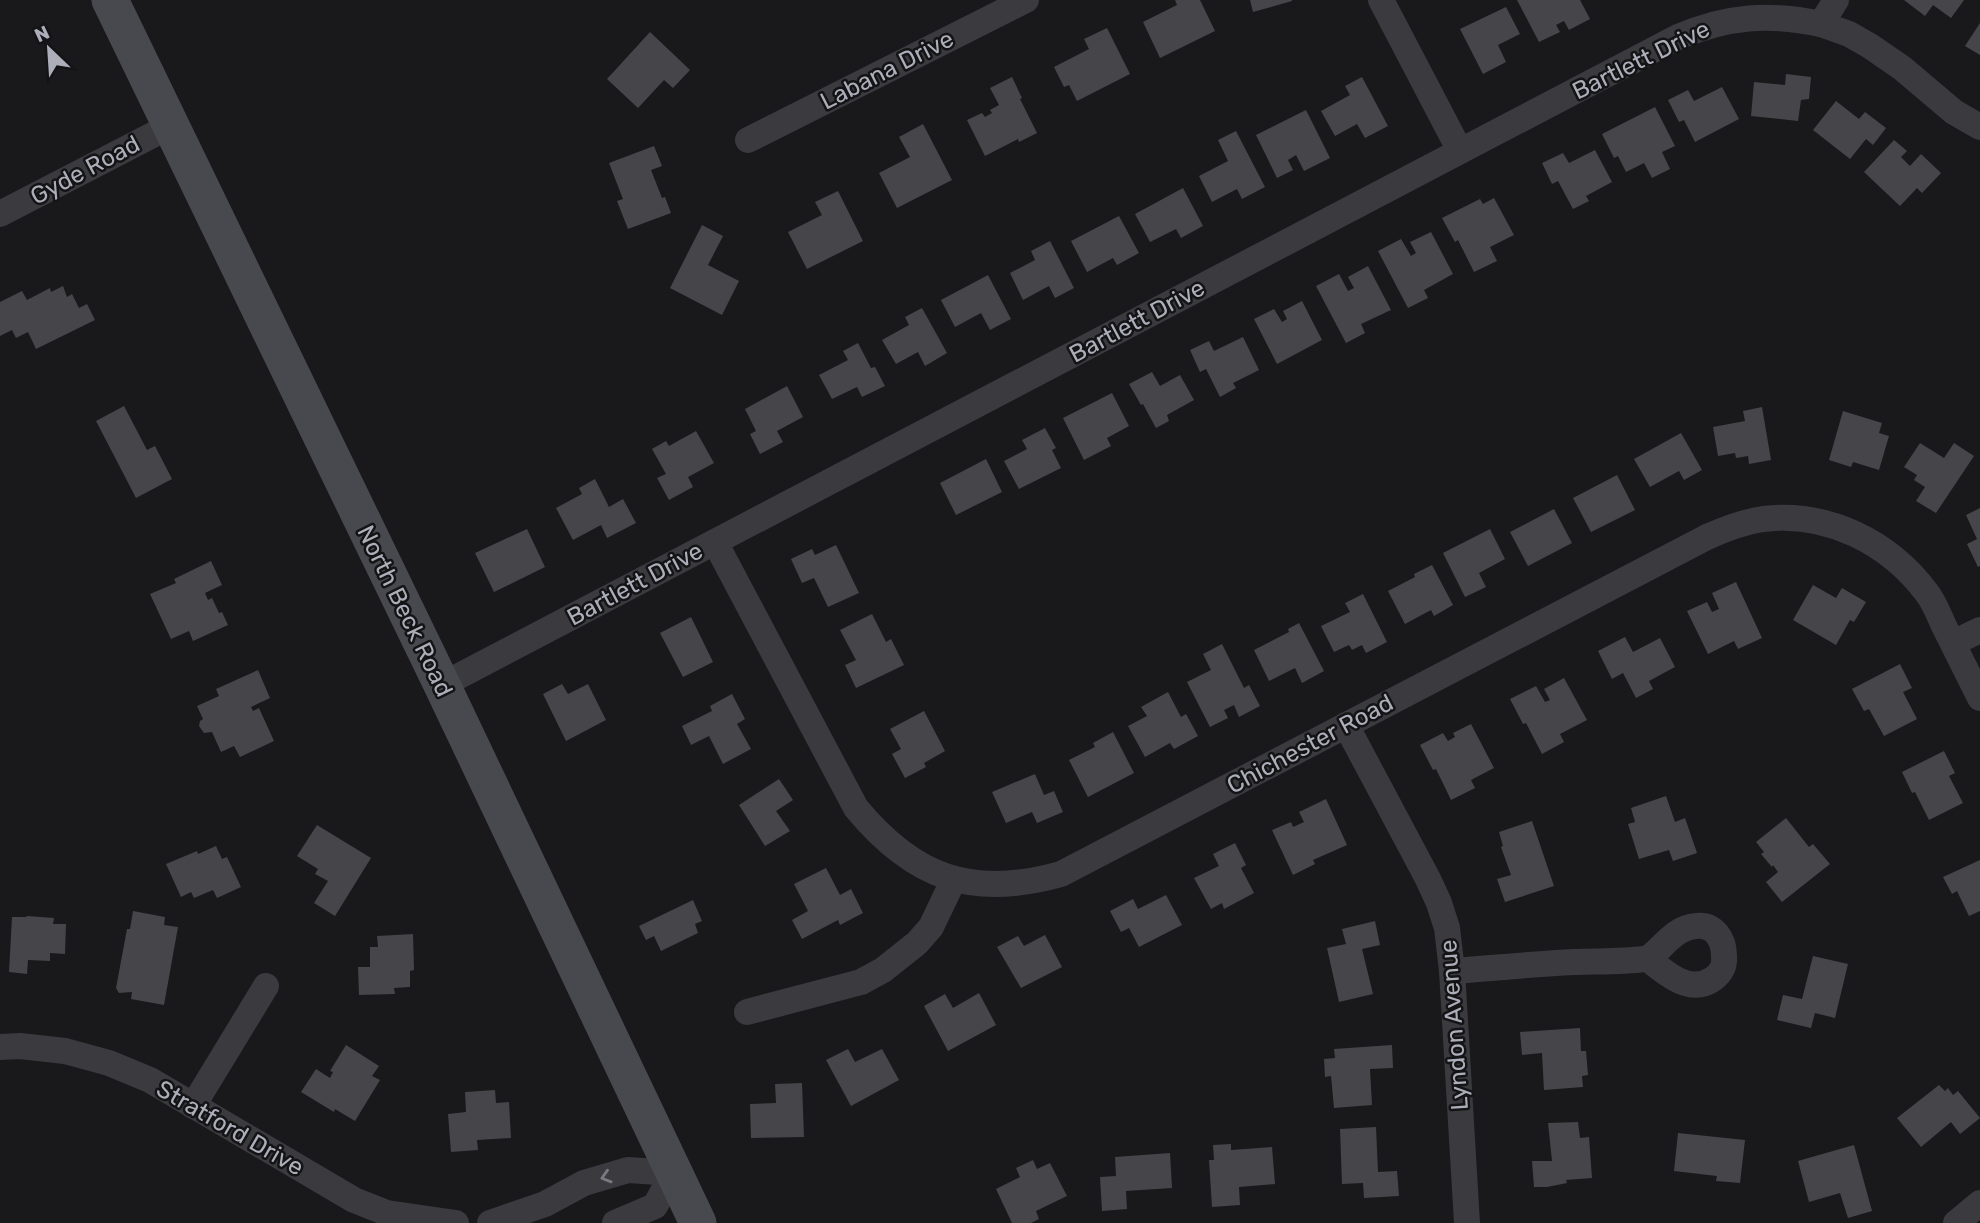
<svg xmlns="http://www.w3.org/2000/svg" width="1980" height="1223" viewBox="0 0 1980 1223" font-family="Rubik,sans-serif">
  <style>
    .building { fill: #46464a }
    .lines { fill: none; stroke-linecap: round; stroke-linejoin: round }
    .street { stroke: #3a3a3f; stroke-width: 26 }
    .secondary { stroke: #48494f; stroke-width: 37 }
    .oneway { stroke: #797a82 }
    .labels { text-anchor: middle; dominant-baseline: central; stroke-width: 5; stroke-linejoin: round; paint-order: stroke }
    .street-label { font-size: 24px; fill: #acafb9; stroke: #141315 }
  </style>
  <rect width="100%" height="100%" fill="#19181a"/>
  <g class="building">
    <path d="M1175,0H1200L1215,31L1160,58L1143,22L1177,5Z"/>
    <path d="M1250,0H1292V1L1253,12Z"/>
    <path d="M1517,0H1580L1590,19L1569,30L1564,21L1556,25L1560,32L1539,42Z"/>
    <path d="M1904,0H1964L1951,18L1933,5L1925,16Z"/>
    <path d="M1506,7L1520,34L1498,45L1506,62L1483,74L1460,29Z"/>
    <path d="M1980,23V55L1965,46Z"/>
    <path d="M1107,28L1130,74L1077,101L1069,85L1064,87L1054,67L1089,49L1084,39Z"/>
    <path d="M650,32L690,70L673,88L664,80L638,108L607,79Z"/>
    <path d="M1786,74L1811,77L1809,99L1801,100L1798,121L1751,116L1754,82L1785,85Z"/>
    <path d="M1012,77L1022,98L1020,99L1037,133L1019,142L1018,139L985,156L967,120L982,113L985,117L992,113L990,110L999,105L990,88Z"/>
    <path d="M1362,77L1388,126L1365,138L1357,124L1335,136L1321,111L1350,95L1345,86Z"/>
    <path d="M1722,87L1739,119L1695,142L1684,120L1679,122L1668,100L1688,90L1694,101Z"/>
    <path d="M1836,101L1859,119L1865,112L1886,128L1873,145L1866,139L1850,159L1813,130Z"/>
    <path d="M1655,107L1675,146L1662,152L1670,169L1652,178L1644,163L1626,172L1618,156L1614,158L1602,134Z"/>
    <path d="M1306,110L1330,158L1304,171L1296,155L1288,160L1293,170L1277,178L1256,135Z"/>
    <path d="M923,124L952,180L897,208L879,173L910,157L899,137Z"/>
    <path d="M1236,131L1265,187L1242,199L1237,189L1212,202L1199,176L1228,161L1218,140Z"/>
    <path d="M1894,140L1907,151L1901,157L1910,166L1921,154L1941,173L1922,193L1917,188L1900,206L1864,172Z"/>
    <path d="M654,146L662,166L651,170L662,198L665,197L671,213L628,229L617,201L623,199L609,163Z"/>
    <path d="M1595,150L1612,182L1586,196L1589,201L1573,209L1558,181L1552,184L1542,163L1563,153L1569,163Z"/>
    <path d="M1183,188L1203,226L1181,238L1176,229L1150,242L1135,214Z"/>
    <path d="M838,191L863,241L807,269L788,232L822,215L815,202Z"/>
    <path d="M1494,198L1514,235L1490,247L1497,261L1474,272L1458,240L1455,242L1442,218L1480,199L1483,204Z"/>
    <path d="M1119,216L1139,253L1117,265L1113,258L1087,272L1071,241Z"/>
    <path d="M702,225L723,236L708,265L739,281L722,315L670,288Z"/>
    <path d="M1431,232L1453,274L1424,290L1428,298L1408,308L1378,251L1401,239L1411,256L1416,253L1410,242Z"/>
    <path d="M1050,241L1074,288L1055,298L1049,286L1023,300L1010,273L1035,260L1031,251Z"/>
    <path d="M1368,266L1391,310L1361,324L1365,333L1346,343L1316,286L1339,274L1348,291L1354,288L1348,277Z"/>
    <path d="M988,275L1011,319L990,330L981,313L955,327L941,300Z"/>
    <path d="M63,286L67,297L72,294L79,308L87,304L95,320L36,349L28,332L16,338L12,330L0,336V302L22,291L27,300L50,288L51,292Z"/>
    <path d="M1302,301L1322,340L1277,364L1254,319L1274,309L1282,322L1287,319L1283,311Z"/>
    <path d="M922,308L947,353L925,366L918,352L896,364L882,340L909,325L905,317Z"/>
    <path d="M1243,337L1259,370L1233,383L1236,388L1220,397L1206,369L1200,372L1190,350L1209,341L1214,351Z"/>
    <path d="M858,343L871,368L875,367L885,386L862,397L857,387L832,399L819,375L848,360L843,351Z"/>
    <path d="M1152,372L1160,386L1180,375L1194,400L1167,415L1169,421L1156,428L1143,404L1141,405L1129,384Z"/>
    <path d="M787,386L803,417L777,431L783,442L760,454L750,434L756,431L745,409Z"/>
    <path d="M1112,393L1129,426L1107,438L1111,446L1084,460L1063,418Z"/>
    <path d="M124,406L147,450L155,446L172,479L136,498L96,421Z"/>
    <path d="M1762,407L1771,460L1749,464L1748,456L1736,458L1735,453L1718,456L1713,427L1745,421L1743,411Z"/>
    <path d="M1843,411L1882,423L1879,433L1889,436L1879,470L1853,462L1851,467L1829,460Z"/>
    <path d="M1045,428L1056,448L1052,450L1061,468L1019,489L1004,461L1027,449L1022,440Z"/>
    <path d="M696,431L714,463L688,477L693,487L669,500L657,478L666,474L652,449L666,441L669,446Z"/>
    <path d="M1681,433L1702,470L1684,480L1679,471L1650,487L1634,459Z"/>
    <path d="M1920,443L1944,458L1954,443L1974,456L1936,513L1916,501L1925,487L1914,480L1917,475L1904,467Z"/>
    <path d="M986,459L1002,492L956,515L940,483Z"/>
    <path d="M1617,475L1635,510L1591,532L1573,498Z"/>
    <path d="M595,479L609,507L623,499L636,523L607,538L601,525L573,540L556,508L582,494L579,488Z"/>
    <path d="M1980,508V566L1978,567L1967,544L1977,539L1966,515Z"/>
    <path d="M1554,509L1572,543L1528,566L1510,532Z"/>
    <path d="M527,529L545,567L494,592L475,553Z"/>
    <path d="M1490,529L1505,559L1479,573L1486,587L1465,597L1443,553Z"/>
    <path d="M836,545L859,593L828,607L814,578L802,583L791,559L812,549L815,555Z"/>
    <path d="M211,561L222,585L205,593L208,600L212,598L219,613L222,612L228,625L193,641L189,631L171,639L150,594L176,583L174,579Z"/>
    <path d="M1432,565L1453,605L1434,616L1431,610L1405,624L1388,591L1415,577L1414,574Z"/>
    <path d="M1736,582L1762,638L1738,649L1734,641L1708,654L1687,611L1707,602L1712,612L1719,609L1712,593Z"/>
    <path d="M1813,585L1836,598L1842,588L1866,602L1854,622L1850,620L1836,645L1793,620Z"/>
    <path d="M1363,594L1387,642L1366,653L1362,645L1352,650L1349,645L1334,652L1321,626L1350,612L1345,603Z"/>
    <path d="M872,614L886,642L891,639L904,665L856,688L845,665L856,660L840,630Z"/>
    <path d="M691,617L713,662L683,677L660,633Z"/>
    <path d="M1299,623L1324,671L1302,683L1295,668L1269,681L1254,650L1289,632L1288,629Z"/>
    <path d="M1625,637L1633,652L1660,638L1675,667L1649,681L1653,689L1636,698L1623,673L1612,679L1598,651Z"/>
    <path d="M1222,644L1244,688L1249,685L1260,706L1239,717L1234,705L1224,710L1228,718L1210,727L1187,682L1211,670L1203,654Z"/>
    <path d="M1900,664L1912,688L1903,692L1917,719L1884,736L1869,709L1864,711L1852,689Z"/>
    <path d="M258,670L270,698L251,707L253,711L259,708L274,741L240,757L234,746L221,752L212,732L204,733L199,726L200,721L203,719L197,706L219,696L216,689Z"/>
    <path d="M1564,678L1587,720L1560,734L1564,742L1542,754L1526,723L1523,724L1510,699L1536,686L1545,702L1550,700L1544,689Z"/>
    <path d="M562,684L568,694L588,684L606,720L566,741L543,694Z"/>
    <path d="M1168,692L1181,717L1186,714L1198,736L1174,749L1170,743L1145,757L1128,726L1147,716L1141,707Z"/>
    <path d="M732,694L745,719L737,724L751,749L723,764L709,736L691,745L682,726L712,711L710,706Z"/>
    <path d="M924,711L945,751L924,763L926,767L905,778L892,754L901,749L890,729Z"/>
    <path d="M1471,724L1494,768L1471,780L1475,788L1451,800L1436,769L1433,770L1420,745L1443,733L1448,741L1455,737L1453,733Z"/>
    <path d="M1113,732L1134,773L1088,797L1069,760L1095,747L1093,743Z"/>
    <path d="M1944,751L1955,773L1949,776L1963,803L1929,820L1915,792L1912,793L1902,772Z"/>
    <path d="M1035,774L1044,795L1054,791L1063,812L1037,823L1032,812L1006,823L992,792Z"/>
    <path d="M779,779L793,800L776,811L790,831L765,846L739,805Z"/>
    <path d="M1666,796L1675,822L1685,818L1697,853L1673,861L1669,850L1639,859L1628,824L1635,822L1631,808Z"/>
    <path d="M1326,799L1347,845L1313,860L1315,864L1293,875L1272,830L1291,822L1293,827L1304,822L1299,812Z"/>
    <path d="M1786,818L1809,847L1813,844L1830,864L1782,902L1766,882L1778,872L1773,865L1772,867L1761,854L1764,852L1756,842Z"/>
    <path d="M1532,821L1554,886L1505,902L1497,879L1511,875L1501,847L1503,846L1499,832Z"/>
    <path d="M317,825L371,858L335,916L314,903L328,881L315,874L318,869L297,856Z"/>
    <path d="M1235,843L1246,865L1241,868L1254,893L1224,909L1222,903L1211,909L1194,878L1219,866L1213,854Z"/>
    <path d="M216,846L222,859L227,857L241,887L217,898L213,890L194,898L191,892L181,897L166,864L197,851L198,854Z"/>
    <path d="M1980,860V911L1969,916L1957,891L1952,894L1943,877Z"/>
    <path d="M826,868L840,895L851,889L863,913L840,925L838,920L802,939L792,920L808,911L794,884Z"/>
    <path d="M1166,895L1182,925L1139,947L1129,928L1121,932L1110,911L1133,899L1138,909Z"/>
    <path d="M693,900L702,921L695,924L698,933L661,951L654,936L646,940L639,926Z"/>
    <path d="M133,911L165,917L164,925L178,927L164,1005L131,999L132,992L119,993L116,988L127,929H130Z"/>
    <path d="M27,916L54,918L53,924H66L65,954L50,953V961L28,960L27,974L9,972L12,917H26Z"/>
    <path d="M1375,921L1380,945L1362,949L1373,994L1339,1002L1327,948L1346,944L1342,929Z"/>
    <path d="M413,934L414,970L410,971V987L394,988L395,994L359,995L358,967H370V947H378L377,936Z"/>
    <path d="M1045,935L1062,967L1021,988L997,947L1018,936L1024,946Z"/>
    <path d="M1813,956L1848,964L1835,1018L1815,1013L1811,1028L1777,1020L1783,995L1802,999Z"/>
    <path d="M979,993L996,1025L948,1051L924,1006L945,994L953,1008Z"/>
    <path d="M1580,1028L1581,1051H1586L1588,1075L1582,1076L1583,1087L1544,1090L1542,1053L1522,1055L1520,1032Z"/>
    <path d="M346,1045L379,1066L372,1076L380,1080L355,1121L335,1109L334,1112L301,1092L316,1069L330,1078L333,1072L330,1071Z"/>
    <path d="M1392,1045L1393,1068L1370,1069L1372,1105L1334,1108L1331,1076L1325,1077L1324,1059L1335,1058L1334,1049Z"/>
    <path d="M848,1049L855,1062L882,1049L899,1080L851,1106L826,1060Z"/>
    <path d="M802,1083L804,1137L751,1138L750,1104L776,1103L775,1084Z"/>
    <path d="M1939,1085L1945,1091L1948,1088L1953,1095L1958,1091L1980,1118L1960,1134L1951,1122L1921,1147L1897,1118Z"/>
    <path d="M495,1090L496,1103L509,1102L511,1138L477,1140L478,1150L451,1152L448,1114L466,1112L465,1092Z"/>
    <path d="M1578,1122L1580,1138L1589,1137L1592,1178L1566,1180L1567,1183L1547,1187H1534L1532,1161H1552L1548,1123Z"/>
    <path d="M1376,1127L1378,1172L1397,1171L1399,1196L1364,1198L1363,1183L1342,1184L1340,1129Z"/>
    <path d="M1678,1133L1745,1140L1740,1183L1716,1181L1717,1176L1674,1171Z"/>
    <path d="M1231,1144V1150L1272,1147L1275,1184L1239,1187L1240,1205L1212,1207L1209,1160H1214L1213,1145Z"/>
    <path d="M1854,1145L1872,1211L1848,1218L1840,1193L1809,1202L1798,1161Z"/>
    <path d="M1170,1153L1172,1188L1126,1191L1127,1209L1102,1211L1100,1177L1116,1176L1115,1157Z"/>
    <path d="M1033,1160L1037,1169L1050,1163L1067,1196L1036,1211L1039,1219L1031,1223H1012L996,1189L1020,1177L1016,1168Z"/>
  </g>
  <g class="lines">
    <g class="street">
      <path d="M1381,0L1460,151"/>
      <path d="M1821,24L1849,34L1870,46L1902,68L1954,112L1980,127"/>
      <path d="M748,140L1026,0"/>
      <path d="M0,214L170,126"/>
      <path d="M715,542L856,808C914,878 972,899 1061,874L1707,537C1725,529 1743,522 1763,519C1827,511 1889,542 1927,593C1934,602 1939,615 1944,626C1956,650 1968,674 1980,698"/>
      <path d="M1953,643L1980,630"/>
      <path d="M442,685L1678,37C1728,16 1769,13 1821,24L1836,0"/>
      <path d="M1346,725L1428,879L1439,903L1447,928L1452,971L1467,1223"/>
      <path d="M1452,971C1493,968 1534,964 1574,962C1597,961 1621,962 1644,959C1658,957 1670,928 1696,926C1715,924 1724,940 1724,956C1725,967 1721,973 1713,979C1690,995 1665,973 1648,959"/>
      <path d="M747,1012L861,982L883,970L917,943L931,927L954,879"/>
      <path d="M0,1047L20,1046L65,1051L109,1063L150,1080L354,1200L387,1213L456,1223"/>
      <path d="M193,1106L266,986"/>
      <path d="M490,1223L545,1204L584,1183L628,1170L673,1173L655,1206L615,1223"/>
      <path d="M1956,1223L1980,1203"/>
    </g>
    <path class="secondary" d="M110,0L442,685L698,1223"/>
  </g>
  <defs><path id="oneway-chevron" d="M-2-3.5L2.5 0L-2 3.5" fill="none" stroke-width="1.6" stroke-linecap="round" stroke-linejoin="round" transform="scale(1.75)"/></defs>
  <use class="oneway" href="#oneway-chevron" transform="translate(606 1177) rotate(163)"/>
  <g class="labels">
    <g class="street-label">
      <text transform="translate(1641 60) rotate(-26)">Bartlett Drive</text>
      <text transform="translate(887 70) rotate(-27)">Labana Drive</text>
      <text transform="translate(85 170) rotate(-28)">Gyde Road</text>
      <text transform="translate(1137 321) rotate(-28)">Bartlett Drive</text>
      <text transform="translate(635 584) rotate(-28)">Bartlett Drive</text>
      <text transform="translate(405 611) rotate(64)">North Beck Road</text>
      <text transform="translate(1310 744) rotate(-28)">Chichester Road</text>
      <text transform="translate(1454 1025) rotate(-94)">Lyndon Avenue</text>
      <text transform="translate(230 1128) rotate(30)">Stratford Drive</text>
    </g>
  </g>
  <g transform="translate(49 49) rotate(335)" stroke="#141315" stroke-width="5" paint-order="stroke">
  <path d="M0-5L12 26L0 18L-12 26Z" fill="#acafb9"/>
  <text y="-10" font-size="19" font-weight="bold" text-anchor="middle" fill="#acafb9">N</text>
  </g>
</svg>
